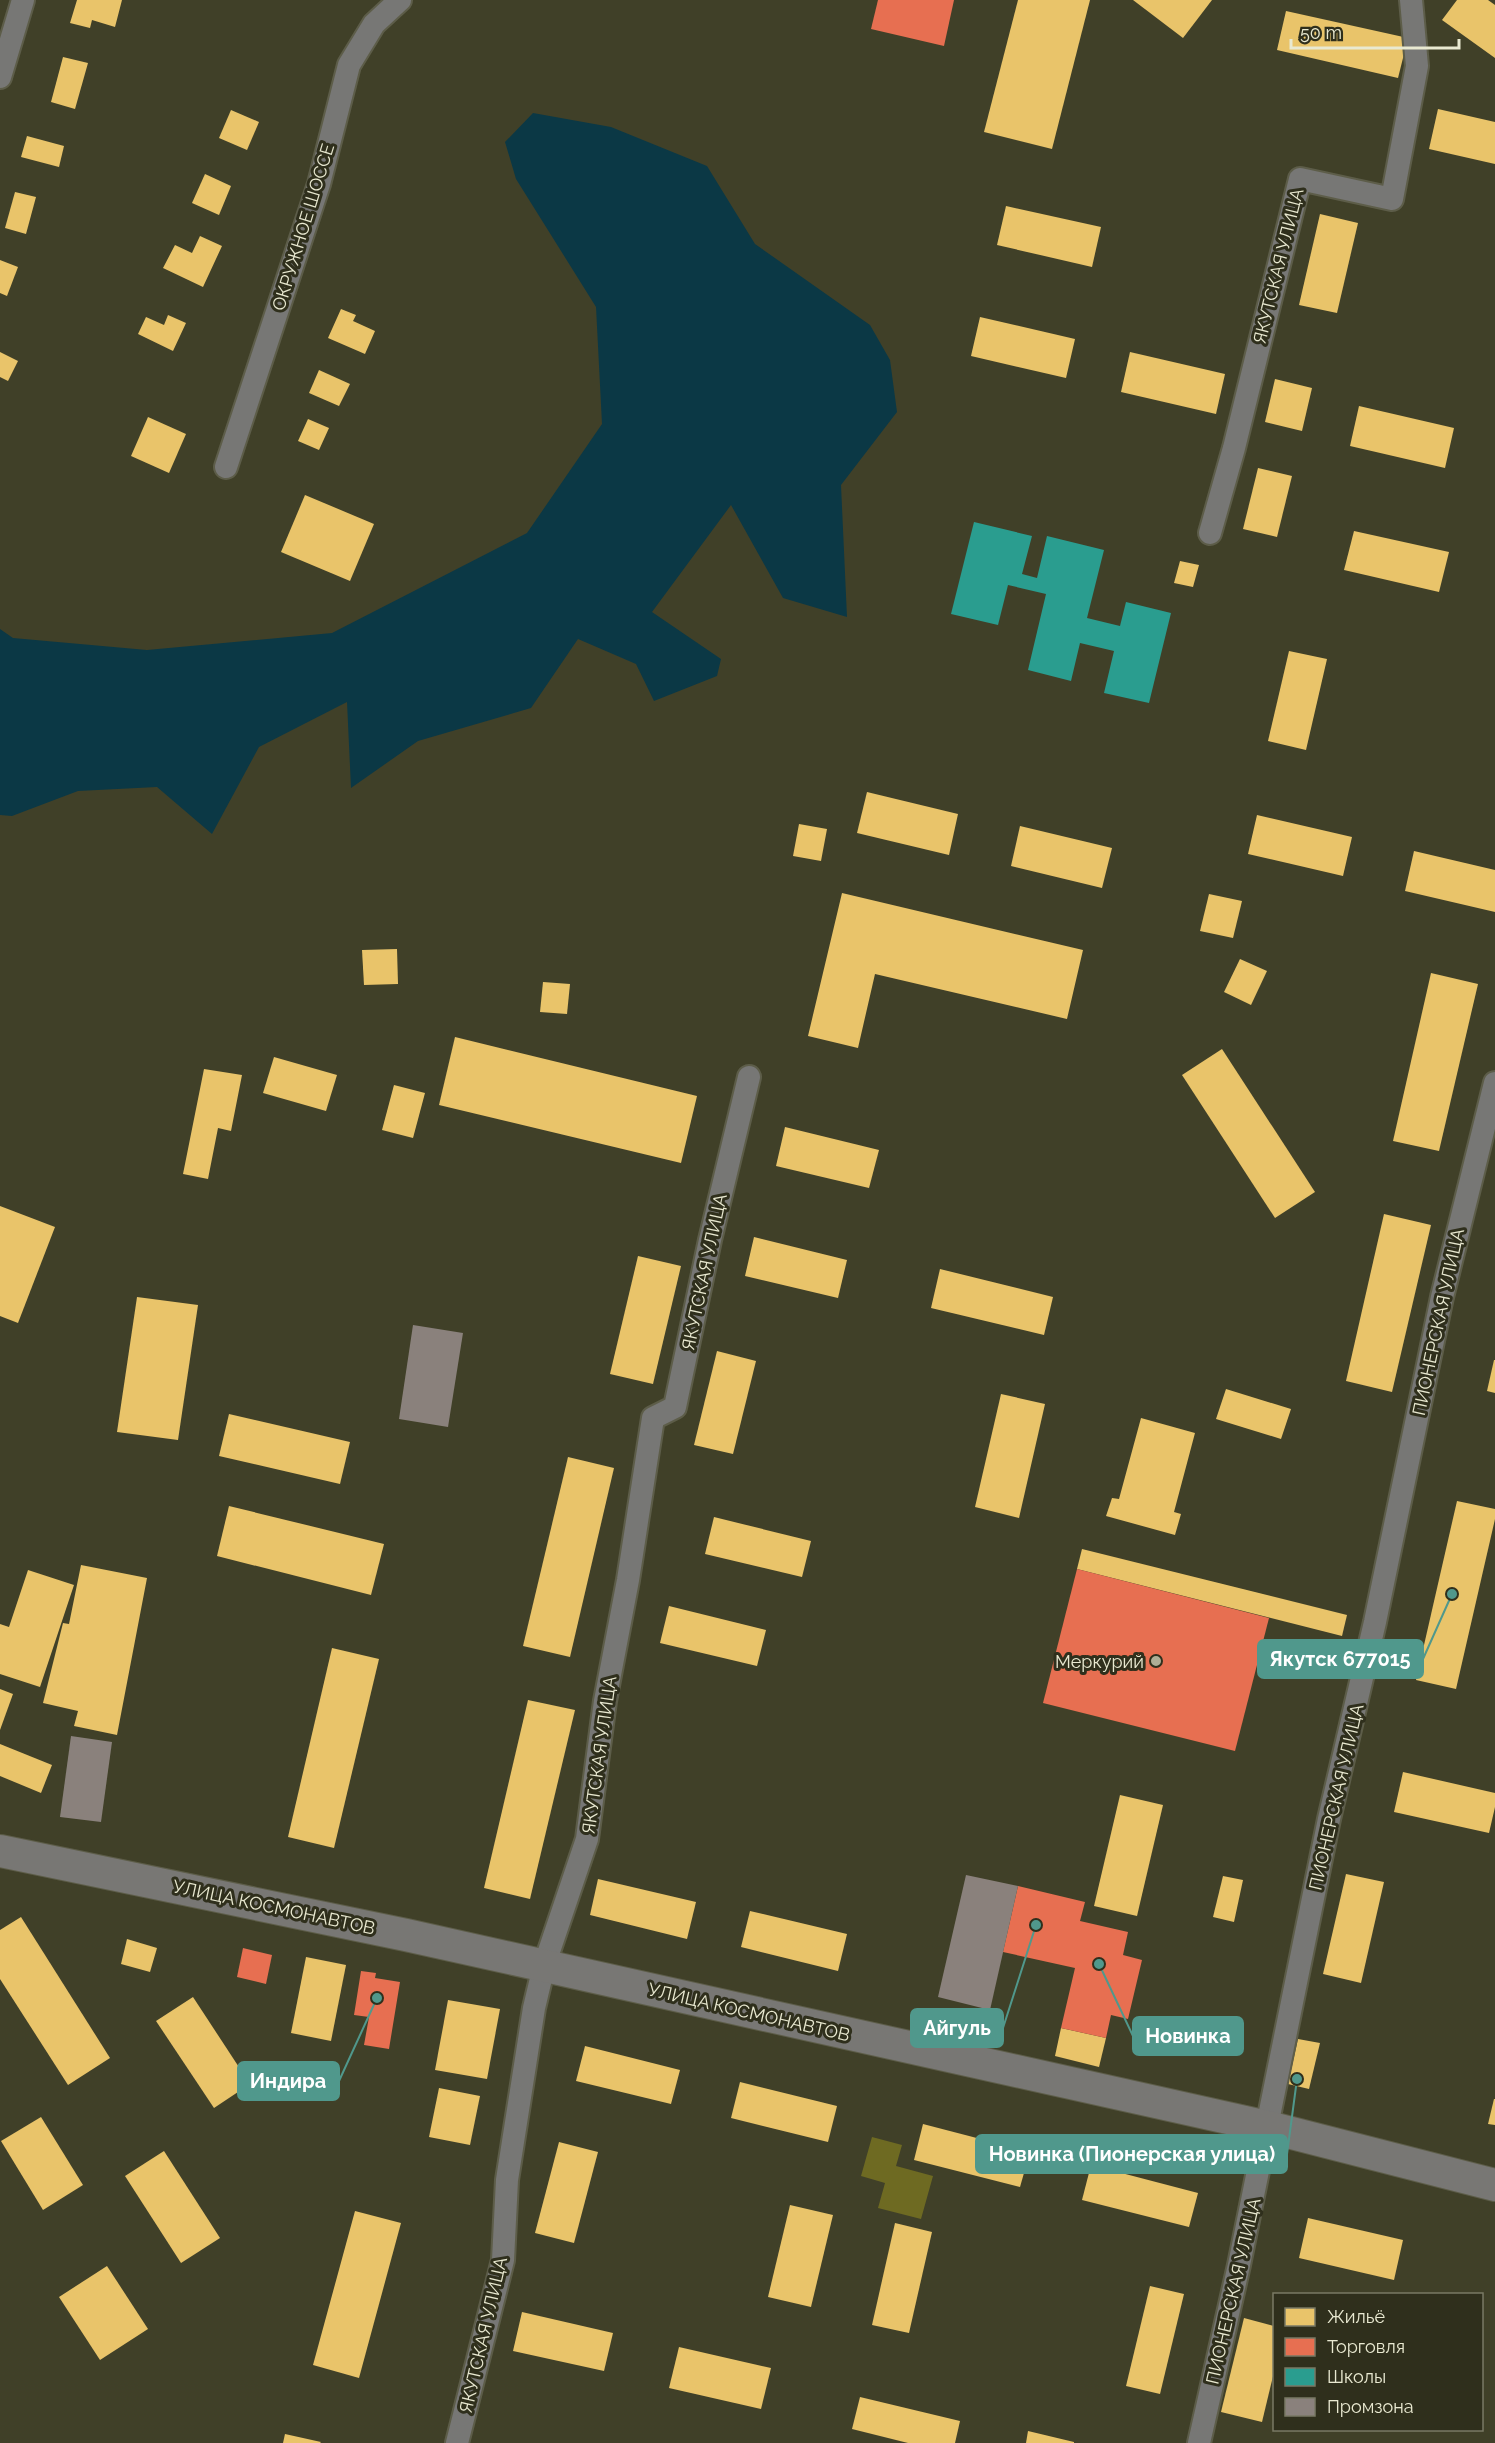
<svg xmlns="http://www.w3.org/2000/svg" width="1495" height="2443" viewBox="0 0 1495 2443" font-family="Raleway,sans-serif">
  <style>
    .green { fill: #6e6a22 }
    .water { fill: #0b3845 }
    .homes { fill: #e9c46a }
    .shops { fill: #e76f51 }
    .schools { fill: #2a9d8f }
    .industry { fill: #8a817c }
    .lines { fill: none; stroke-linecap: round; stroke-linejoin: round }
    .street-casing { stroke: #5d5d49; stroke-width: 26 }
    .secondary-casing { stroke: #5d5d49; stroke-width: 34 }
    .street { stroke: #777775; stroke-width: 22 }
    .secondary { stroke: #787774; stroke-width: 32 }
    .poi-dot { fill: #aeae96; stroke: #2f2f1c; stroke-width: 2 }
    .labels { text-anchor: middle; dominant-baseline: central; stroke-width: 6; stroke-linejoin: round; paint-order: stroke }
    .street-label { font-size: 18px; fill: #e9e9d1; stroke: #2f2f1c }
    .poi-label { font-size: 18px; fill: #e9e9d1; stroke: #2f2f1c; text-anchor: end }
    .leader { fill: none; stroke: #50988c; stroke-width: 2 }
    .callout-dot { fill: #50988c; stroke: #2f2f1c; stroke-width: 2 }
    .callout { fill: #50988c; stroke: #50988c; stroke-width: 2 }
    .callout-label { font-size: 20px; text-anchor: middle; font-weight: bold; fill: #fff }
  </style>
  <rect width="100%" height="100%" fill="#404028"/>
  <path class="green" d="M872,2137L902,2145L896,2166L933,2176L921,2219L878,2208L885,2183L861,2176Z"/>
  <path class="water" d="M533,113L611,127L707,166L755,244L870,325L890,360L897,412L841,485L847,617L783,598L731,505L652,612L721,659L717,676L654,701L636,664L578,639L531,708L418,741L351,788L347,702L259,747L212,834L157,787L78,791L12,816L0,815V629L13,638L147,650L332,633L527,533L602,424L596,307L516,179L505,142Z"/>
  <g class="homes">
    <path d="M77,0H122L115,27L92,20L90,28L70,23Z"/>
    <path d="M1018,0H1090L1052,149L984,132Z"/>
    <path d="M1133,0H1212L1183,38Z"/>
    <path d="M1457,0H1488L1495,5V58L1442,20Z"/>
    <path d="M1286,11L1408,38L1398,78L1277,50Z"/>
    <path d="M63,57L88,63L75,109L51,102Z"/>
    <path d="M1438,109L1495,122V164L1429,149Z"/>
    <path d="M231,110L259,122L247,150L219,138Z"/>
    <path d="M27,136L64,146L59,167L21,157Z"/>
    <path d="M205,174L231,186L219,215L192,203Z"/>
    <path d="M15,192L36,197L26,234L5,228Z"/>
    <path d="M1006,206L1101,227L1092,267L997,245Z"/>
    <path d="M1320,214L1358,223L1337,313L1299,305Z"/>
    <path d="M200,236L222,246L203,287L163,268L175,245L192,253Z"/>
    <path d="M0,260L18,267L7,296L0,293Z"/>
    <path d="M341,309L356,315L353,321L375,331L365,354L328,338Z"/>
    <path d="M168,315L186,323L173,351L138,334L146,317L164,325Z"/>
    <path d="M980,317L1075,339L1066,378L971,356Z"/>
    <path d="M0,352L18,361L8,381L0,377Z"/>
    <path d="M1130,352L1225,374L1216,414L1121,392Z"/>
    <path d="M319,370L350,384L339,406L309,393Z"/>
    <path d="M1275,379L1312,388L1302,431L1265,422Z"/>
    <path d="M1359,406L1454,428L1445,468L1350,446Z"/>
    <path d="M148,417L186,434L169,473L131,456Z"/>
    <path d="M308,419L329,428L319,450L298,441Z"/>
    <path d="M1258,468L1292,476L1277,537L1243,529Z"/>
    <path d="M305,495L374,524L350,581L281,552Z"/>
    <path d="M1354,531L1449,552L1439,592L1344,570Z"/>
    <path d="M1180,561L1199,565L1193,587L1174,583Z"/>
    <path d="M1289,651L1327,659L1306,750L1268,741Z"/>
    <path d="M867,792L958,814L949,855L857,833Z"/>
    <path d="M1257,815L1352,837L1343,876L1248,854Z"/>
    <path d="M799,824L827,829L821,861L793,856Z"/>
    <path d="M1020,826L1112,848L1102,888L1011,866Z"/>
    <path d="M1414,851L1495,870V912L1405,891Z"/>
    <path d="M842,893L1083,950L1067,1019L875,974L858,1048L808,1036Z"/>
    <path d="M1209,894L1242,901L1233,938L1200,931Z"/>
    <path d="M397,949L398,984L364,985L362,950Z"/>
    <path d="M1240,959L1267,971L1251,1005L1224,992Z"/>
    <path d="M1431,973L1478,984L1439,1151L1393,1141Z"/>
    <path d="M543,982L570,984L567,1014L540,1012Z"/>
    <path d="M455,1037L697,1096L681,1163L439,1105Z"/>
    <path d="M1222,1049L1315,1192L1275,1218L1182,1075Z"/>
    <path d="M274,1057L337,1075L326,1111L263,1093Z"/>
    <path d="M204,1069L242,1075L231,1131L218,1128L208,1179L183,1174Z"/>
    <path d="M394,1085L425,1093L413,1138L382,1130Z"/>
    <path d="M785,1127L879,1150L869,1188L776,1166Z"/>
    <path d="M0,1206L55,1227L18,1323L0,1316Z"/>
    <path d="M1384,1214L1431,1225L1392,1392L1346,1381Z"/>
    <path d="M754,1237L847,1260L838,1298L745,1276Z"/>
    <path d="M638,1256L681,1266L653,1384L610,1374Z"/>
    <path d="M940,1269L1053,1297L1044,1335L931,1308Z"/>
    <path d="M137,1297L198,1305L178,1440L117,1432Z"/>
    <path d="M717,1351L756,1361L733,1454L694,1445Z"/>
    <path d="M1494,1360H1495V1393L1487,1391Z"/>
    <path d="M1226,1389L1291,1409L1281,1439L1216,1419Z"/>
    <path d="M1001,1394L1045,1404L1019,1518L975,1507Z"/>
    <path d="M229,1414L350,1442L340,1484L219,1456Z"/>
    <path d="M1141,1418L1195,1433L1174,1512L1181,1514L1175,1535L1106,1516L1112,1498L1119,1499Z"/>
    <path d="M568,1457L614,1468L570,1657L523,1646Z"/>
    <path d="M1457,1501L1495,1509V1519L1456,1689L1416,1680Z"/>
    <path d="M229,1506L384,1544L371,1595L217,1556Z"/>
    <path d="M714,1517L811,1541L802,1577L705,1554Z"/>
    <path d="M1082,1549L1347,1615L1342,1636L1077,1569Z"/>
    <path d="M81,1565L147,1578L117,1735L74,1726L78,1711L43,1703L63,1623L69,1624Z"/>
    <path d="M28,1570L74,1585L40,1687L0,1674V1624L9,1627Z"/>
    <path d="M669,1606L766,1630L757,1666L660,1643Z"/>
    <path d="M332,1648L379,1659L334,1848L288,1837Z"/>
    <path d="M0,1689L13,1694L0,1730Z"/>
    <path d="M528,1700L575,1710L530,1899L484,1888Z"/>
    <path d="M0,1744L52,1765L41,1793L0,1776Z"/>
    <path d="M1403,1772L1495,1793V1807L1489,1833L1394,1812Z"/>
    <path d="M1120,1795L1163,1805L1137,1916L1094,1906Z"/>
    <path d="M1346,1874L1384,1882L1361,1983L1323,1974Z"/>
    <path d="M1223,1876L1243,1880L1234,1922L1213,1917Z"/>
    <path d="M598,1879L696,1902L687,1939L590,1915Z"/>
    <path d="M750,1911L847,1934L838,1971L741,1947Z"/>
    <path d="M21,1917L110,2058L68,2085L0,1979V1930Z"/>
    <path d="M127,1939L157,1948L150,1972L121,1964Z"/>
    <path d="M306,1957L346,1965L331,2041L291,2033Z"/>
    <path d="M193,1997L250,2084L214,2108L156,2021Z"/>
    <path d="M448,2000L500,2009L487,2079L435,2070Z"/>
    <path d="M1061,2028L1106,2038L1099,2067L1055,2056Z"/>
    <path d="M1298,2039L1320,2043L1309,2089L1288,2084Z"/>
    <path d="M585,2046L680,2070L671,2104L576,2081Z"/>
    <path d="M740,2082L837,2106L828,2142L731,2118Z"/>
    <path d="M439,2088L480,2096L470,2145L429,2137Z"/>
    <path d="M1494,2099H1495V2125L1488,2124Z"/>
    <path d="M41,2117L83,2185L43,2210L1,2141Z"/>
    <path d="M923,2124L1030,2152L1020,2187L914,2160Z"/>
    <path d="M559,2142L598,2152L574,2243L535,2233Z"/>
    <path d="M164,2151L220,2238L181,2263L125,2176Z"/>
    <path d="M1091,2165L1198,2193L1189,2227L1082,2200Z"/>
    <path d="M790,2205L833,2215L811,2307L768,2297Z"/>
    <path d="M355,2211L401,2223L359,2378L313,2365Z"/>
    <path d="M1308,2218L1403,2240L1394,2280L1299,2258Z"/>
    <path d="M895,2223L932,2232L909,2333L872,2325Z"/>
    <path d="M107,2266L148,2329L100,2360L59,2297Z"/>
    <path d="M1150,2286L1184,2294L1160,2394L1126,2386Z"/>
    <path d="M522,2312L613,2333L604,2371L513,2351Z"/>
    <path d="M1244,2318L1274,2326V2372L1262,2422L1221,2412Z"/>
    <path d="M679,2347L771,2368L761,2409L669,2388Z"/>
    <path d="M860,2397L960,2421L955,2443H908L852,2429Z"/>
    <path d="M1028,2431L1074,2442V2443H1026Z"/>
    <path d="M285,2434L321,2442L320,2443H283Z"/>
  </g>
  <g class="shops">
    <path d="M878,0H954L944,46L871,29Z"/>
    <path d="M1077,1569L1269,1618L1235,1751L1043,1703Z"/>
    <path d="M1018,1886L1085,1902L1080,1921L1128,1932L1123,1955L1142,1960L1128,2019L1111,2015L1106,2038L1061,2028L1075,1968L1003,1952Z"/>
    <path d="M243,1948L272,1955L266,1984L237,1977Z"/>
    <path d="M361,1971L376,1973L375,1978L400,1982L389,2049L364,2045L369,2017L354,2015Z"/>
  </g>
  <path class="schools" d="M974,522L1032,536L1022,574L1037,578L1047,536L1104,550L1087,618L1120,626L1126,602L1171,613L1149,703L1104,693L1114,651L1080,643L1071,681L1028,670L1046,594L1008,585L998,625L951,614Z"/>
  <g class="industry">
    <path d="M413,1325L463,1333L448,1427L399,1419Z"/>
    <path d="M71,1736L112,1742L101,1822L60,1817Z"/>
    <path d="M966,1875L1018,1886L990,2010L938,1997Z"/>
  </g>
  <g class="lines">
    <g class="street-casing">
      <g id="street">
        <path d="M0,77L23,0"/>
        <path d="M226,467L319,184L349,65L374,24L400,0"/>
        <path d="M1210,533L1234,448L1300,179L1392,199L1417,66L1411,0"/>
        <path d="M457,2443L503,2260L507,2180L534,2008L544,1966L587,1839L605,1701L628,1580L653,1418L675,1407L710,1240L749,1077"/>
        <path d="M1199,2443L1239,2265L1329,1819L1375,1622L1442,1297L1495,1083"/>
      </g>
    </g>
    <g class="secondary-casing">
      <path id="secondary" d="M0,1851L406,1935L1268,2127L1495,2185"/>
    </g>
    <use href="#street" class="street"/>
    <use href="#secondary" class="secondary"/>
  </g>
  <circle class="poi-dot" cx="1156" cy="1661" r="6"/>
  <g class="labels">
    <g class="street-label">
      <text transform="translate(303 227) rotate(-73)">ОКРУЖНОЕ ШОССЕ</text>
      <text transform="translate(1278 266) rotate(-76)">ЯКУТСКАЯ УЛИЦА</text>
      <text transform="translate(704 1272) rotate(-78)">ЯКУТСКАЯ УЛИЦА</text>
      <text transform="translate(1438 1322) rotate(-78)">ПИОНЕРСКАЯ УЛИЦА</text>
      <text transform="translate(599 1755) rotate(-82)">ЯКУТСКАЯ УЛИЦА</text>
      <text transform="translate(1336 1797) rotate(-77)">ПИОНЕРСКАЯ УЛИЦА</text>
      <text transform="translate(274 1907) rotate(12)">УЛИЦА КОСМОНАВТОВ</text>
      <text transform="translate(749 2012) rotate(13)">УЛИЦА КОСМОНАВТОВ</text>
      <text transform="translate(1233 2291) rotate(-77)">ПИОНЕРСКАЯ УЛИЦА</text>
      <text transform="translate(483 2335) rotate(-77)">ЯКУТСКАЯ УЛИЦА</text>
    </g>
    <g class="poi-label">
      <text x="1144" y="1661">Меркурий</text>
    </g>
  </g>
  <path class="leader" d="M1452 1594L1423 1659M1036 1925L1003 2028M1099 1964L1133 2036M377 1998L339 2081M1297 2079L1287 2154"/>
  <g class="callout-dot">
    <circle cx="1452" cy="1594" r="6"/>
    <circle cx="1036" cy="1925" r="6"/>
    <circle cx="1099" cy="1964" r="6"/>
    <circle cx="377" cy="1998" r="6"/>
    <circle cx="1297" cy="2079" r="6"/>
  </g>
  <g class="callout">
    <rect x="1258" y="1640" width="165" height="38" rx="6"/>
    <rect x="911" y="2009" width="92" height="38" rx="6"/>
    <rect x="1133" y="2017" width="110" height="38" rx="6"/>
    <rect x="238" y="2062" width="101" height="38" rx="6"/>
    <rect x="976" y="2135" width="311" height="38" rx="6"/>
  </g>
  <g class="callout-label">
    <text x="1340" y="1666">Якутск 677015</text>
    <text x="957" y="2035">Айгуль</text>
    <text x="1188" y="2043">Новинка</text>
    <text x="288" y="2088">Индира</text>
    <text x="1132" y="2161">Новинка (Пионерская улица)</text>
  </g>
  <rect x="1273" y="2293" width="210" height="138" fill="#2f2f1c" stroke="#797964" stroke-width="1.5"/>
  <rect x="1285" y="2308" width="30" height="18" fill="#e9c46a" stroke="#797964" stroke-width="1.5"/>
  <text x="1327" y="2323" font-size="18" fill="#e9e9d1">Жильё</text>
  <rect x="1285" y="2338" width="30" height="18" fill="#e76f51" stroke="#797964" stroke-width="1.5"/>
  <text x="1327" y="2353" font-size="18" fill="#e9e9d1">Торговля</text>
  <rect x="1285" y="2368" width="30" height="18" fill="#2a9d8f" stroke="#797964" stroke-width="1.5"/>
  <text x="1327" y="2383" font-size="18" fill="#e9e9d1">Школы</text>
  <rect x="1285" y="2398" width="30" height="18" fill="#8a817c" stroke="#797964" stroke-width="1.5"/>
  <text x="1327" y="2413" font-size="18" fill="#e9e9d1">Промзона</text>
  <path d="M1291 39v9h168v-9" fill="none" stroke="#e9e9d1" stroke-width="3"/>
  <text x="1300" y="39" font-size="18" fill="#e9e9d1" stroke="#2f2f1c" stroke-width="4.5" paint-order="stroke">50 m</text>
</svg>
